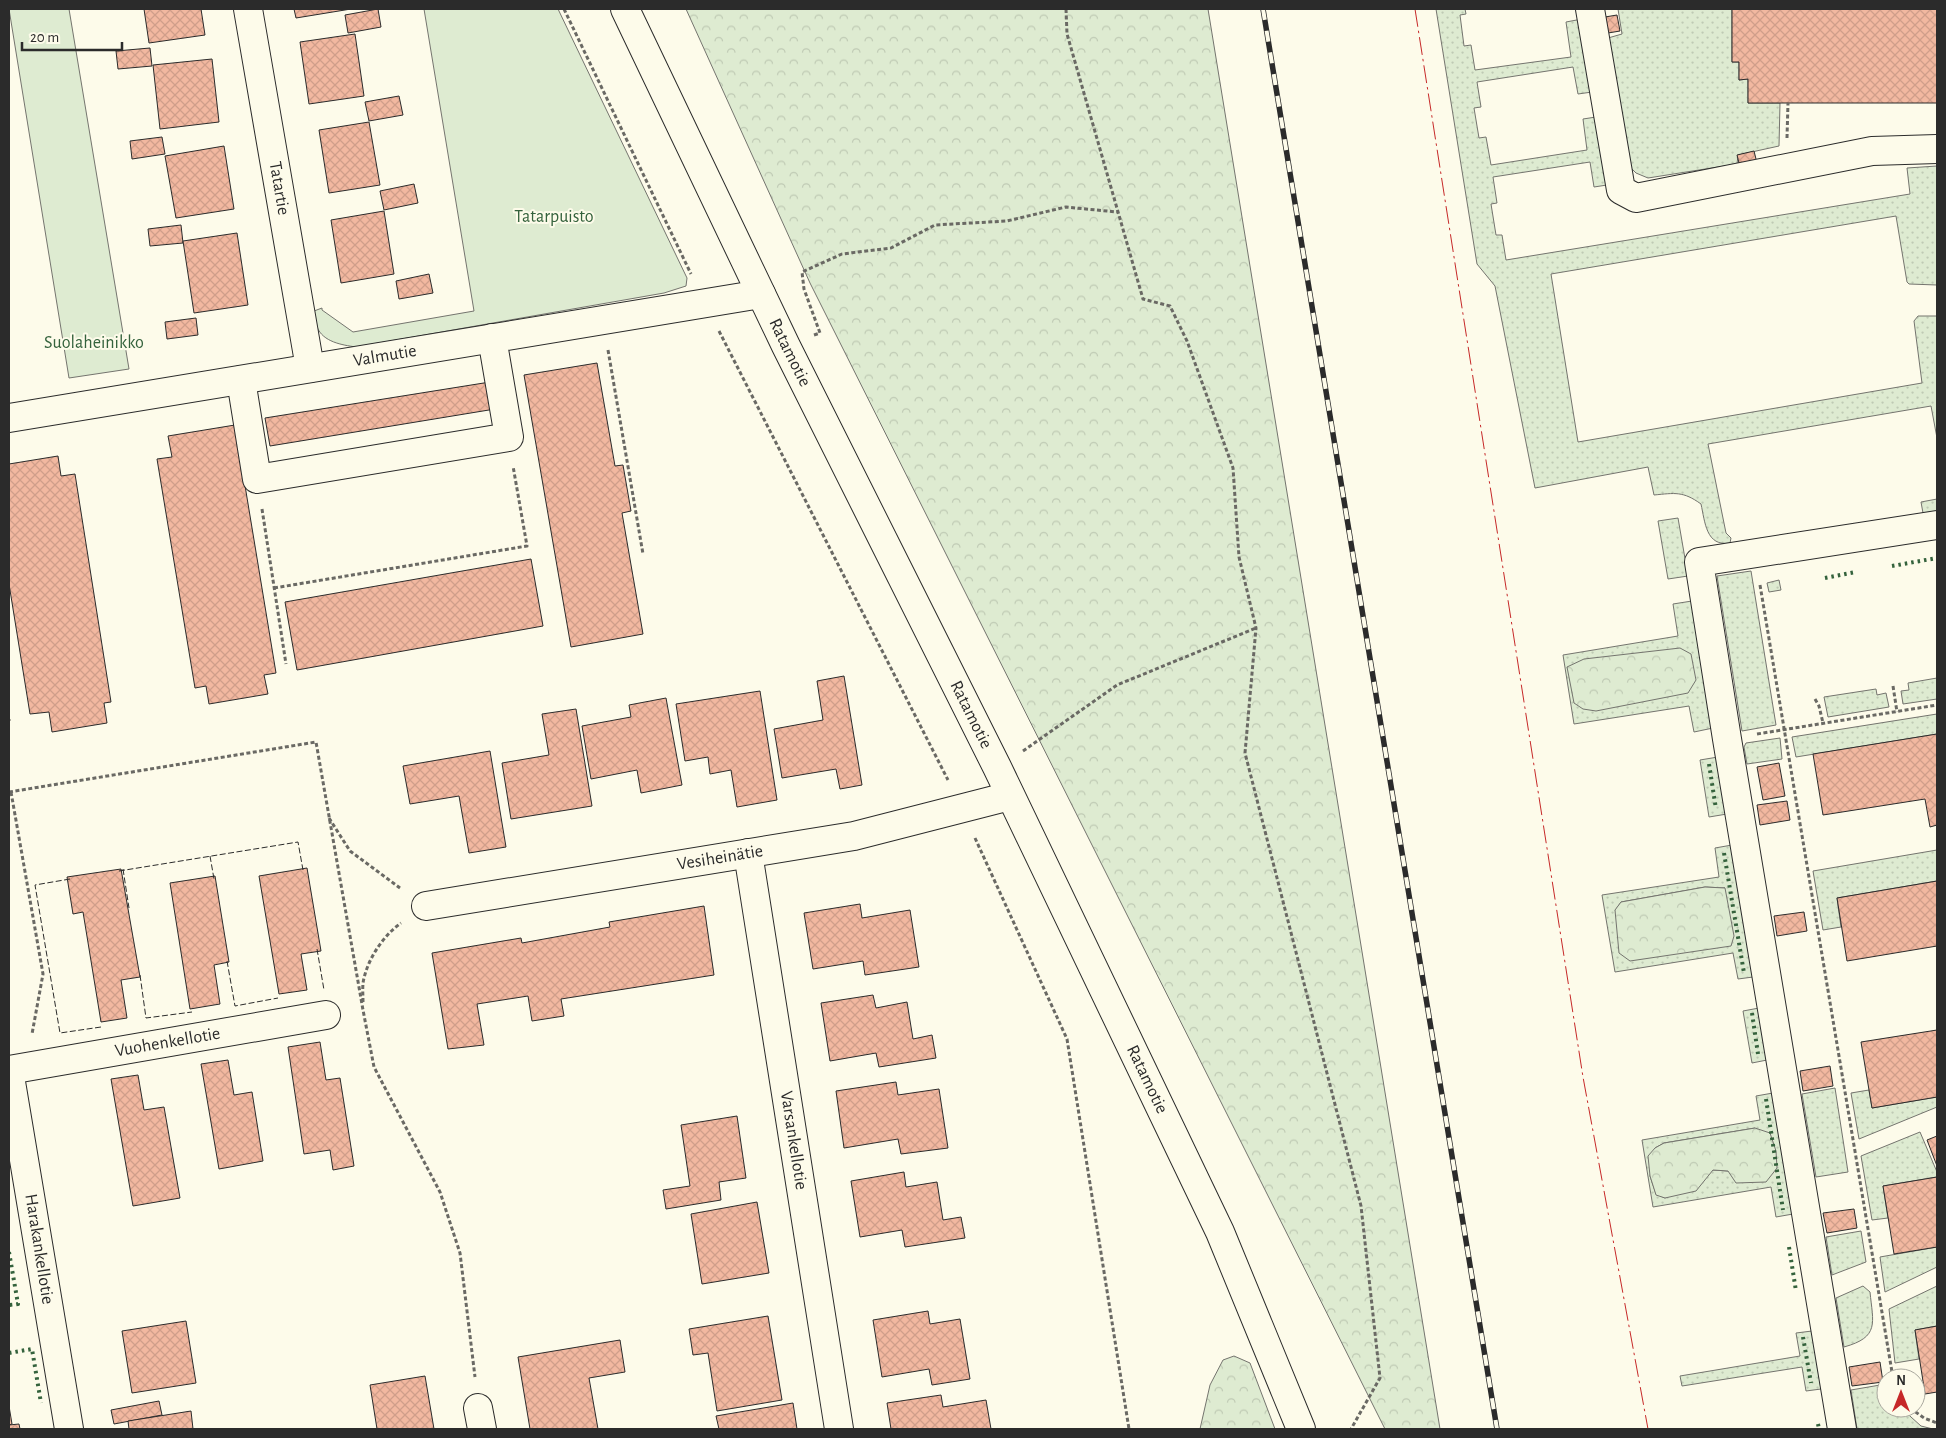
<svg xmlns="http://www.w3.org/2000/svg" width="1946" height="1438" viewBox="0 0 1946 1438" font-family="'Alegreya Sans',sans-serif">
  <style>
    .grass { fill: url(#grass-dots); stroke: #74746e; fill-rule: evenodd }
    .forest { fill: url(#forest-crowns); stroke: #74746e }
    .green { fill: #deebd1; stroke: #74746e }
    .building { fill: url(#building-cross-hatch); stroke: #2b2b2b }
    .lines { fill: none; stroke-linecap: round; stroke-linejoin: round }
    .minor-casing { stroke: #2b2b2b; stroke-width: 30 }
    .path { stroke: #6a6964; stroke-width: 3; stroke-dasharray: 4 2.5; stroke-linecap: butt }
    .minor { stroke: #fdfbea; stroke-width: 28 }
    .rail-casing { stroke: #2b2b2b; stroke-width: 5.5 }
    .rail { stroke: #fdfbea; stroke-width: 4; stroke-dasharray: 11; stroke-linecap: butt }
    .hedge { stroke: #34623c; stroke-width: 4; stroke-dasharray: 2.5 4; stroke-linecap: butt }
    .fence { stroke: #2b2b2b; stroke-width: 1; stroke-dasharray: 6 2.5; stroke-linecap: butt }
    .power { stroke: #c62828; stroke-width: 1; stroke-dasharray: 18 4 2.5 4; stroke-linecap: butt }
    .labels { text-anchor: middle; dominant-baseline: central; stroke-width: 4; stroke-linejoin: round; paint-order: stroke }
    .street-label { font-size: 18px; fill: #2b2b2b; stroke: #fdfbea }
    .park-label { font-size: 18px; fill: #34623c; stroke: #fdfbea }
  </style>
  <defs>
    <pattern id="grass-dots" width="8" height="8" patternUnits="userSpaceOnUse" patternTransform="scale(1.25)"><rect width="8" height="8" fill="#deebd1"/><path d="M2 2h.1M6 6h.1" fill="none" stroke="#bfcab4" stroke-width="1.8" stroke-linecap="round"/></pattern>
    <pattern id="forest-crowns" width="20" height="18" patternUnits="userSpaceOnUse" patternTransform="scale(1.25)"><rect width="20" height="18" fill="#deebd1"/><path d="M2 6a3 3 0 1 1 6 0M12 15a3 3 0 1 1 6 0" fill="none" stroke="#bfcab4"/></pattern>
    <pattern id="building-cross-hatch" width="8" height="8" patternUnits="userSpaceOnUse" patternTransform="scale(1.25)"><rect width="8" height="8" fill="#f2b8a0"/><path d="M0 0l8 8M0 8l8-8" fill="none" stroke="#d09e8a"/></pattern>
  </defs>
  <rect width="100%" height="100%" fill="#fdfbea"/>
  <g class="grass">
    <path d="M1436,9H1465L1466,14L1460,15L1464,46L1471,45L1475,70L1571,57L1566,22L1582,19L1592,92L1578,94L1573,67L1477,82L1481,107L1474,108L1479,138L1486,137L1491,165L1587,150L1583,119L1596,117L1607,185L1594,187L1590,162L1493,177L1497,203L1491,204L1496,235H1502L1506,260L1910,194L1907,168L1937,166V285L1909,284L1907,282L1896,216L1551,274L1578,442L1922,383L1914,321L1918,316H1937V438L1931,406L1708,444L1726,533L1731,538L1730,543C1706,547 1705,522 1701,504C1683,491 1675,493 1654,495L1648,467L1535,488L1495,286L1477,264Z"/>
    <path d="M1618,9H1732V62H1739V80L1748,79V103H1780L1779,146L1738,155L1737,164L1648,178L1636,173L1630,167L1608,38L1622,34Z"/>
    <path d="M1937,499V511L1923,513L1921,502Z"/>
    <path d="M1678,518L1688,576L1668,579L1658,521Z"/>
    <path d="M1751,571L1776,725L1742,731L1717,576Z"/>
    <path d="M1779,580L1781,590L1769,592L1767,583Z"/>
    <path d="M1692,601L1713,728L1694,732L1689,706L1574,724L1563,655L1678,636L1673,604Z"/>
    <path d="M1937,678V699L1903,704L1901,691L1909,690L1908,683Z"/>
    <path d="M1876,689L1877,695L1886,693L1889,707L1828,717L1824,697Z"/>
    <path d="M1937,714V734L1796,757L1792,737Z"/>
    <path d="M1780,738L1782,759L1747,764L1744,747L1746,743Z"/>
    <path d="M1718,757L1727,814L1709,817L1700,760Z"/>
    <path d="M1732,845L1753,977L1738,979L1733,953L1615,972L1602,895L1719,877L1715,848ZM1705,887L1725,888L1615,911L1621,902Z"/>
    <path d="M1937,850V881L1837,898L1841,927L1823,930L1813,871Z"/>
    <path d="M1759,1008L1767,1060L1752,1063L1743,1011Z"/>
    <path d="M1835,1088L1848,1172L1816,1177L1802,1094Z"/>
    <path d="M1869,1090L1872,1108L1937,1097V1107L1859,1139L1851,1093Z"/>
    <path d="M1773,1093L1793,1214L1776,1217L1771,1187L1653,1207L1642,1140L1760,1120L1756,1096ZM1755,1128L1728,1171L1713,1170L1665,1198L1656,1194L1650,1176L1655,1148L1664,1143Z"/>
    <path d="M1920,1132L1937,1172V1177L1883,1186L1888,1218L1872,1220L1861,1156Z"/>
    <path d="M1861,1231L1866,1262L1832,1275L1826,1237Z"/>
    <path d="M1937,1247V1267L1885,1292L1880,1257Z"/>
    <path d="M1863,1286L1870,1292C1873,1323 1880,1337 1844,1347L1836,1298Z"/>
    <path d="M1937,1286V1326L1915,1330L1919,1359L1895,1363L1889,1309Z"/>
    <path d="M1812,1331L1821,1389L1806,1391L1802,1367L1682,1386L1680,1376L1800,1356L1796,1333Z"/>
    <path d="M1886,1384V1408H1901L1921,1426L1933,1429H1857L1851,1390Z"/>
  </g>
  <g class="forest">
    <path d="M686,9H1208L1440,1429H1385L810,283Z"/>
    <path d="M1680,648L1691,654L1696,680L1688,693L1596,711L1583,709L1574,703L1567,667L1584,659Z"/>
    <path d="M1705,887L1725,888L1734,936L1731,946L1630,961L1619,953L1615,910L1621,902Z"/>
    <path d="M1755,1128L1770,1133L1776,1151L1777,1168L1766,1182L1736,1183L1728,1171L1713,1170L1696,1191L1665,1198L1656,1195L1650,1176L1648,1156L1655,1148L1664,1143Z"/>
    <path d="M1234,1356L1250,1363L1275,1429H1200L1210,1385L1223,1360Z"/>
  </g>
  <g class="green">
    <path d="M9,9H69L129,369L69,378Z"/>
    <path d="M424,9H558L687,278L686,286L664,293L356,347C342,345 323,342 317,327C314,323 314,316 314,311L322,308V310L353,332L474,311Z"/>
  </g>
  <g class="building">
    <path d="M144,9H201L205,35L149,43Z"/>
    <path d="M294,9H351L296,18Z"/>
    <path d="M378,9L381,27L348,33L345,15Z"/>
    <path d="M1732,9H1937V103H1748V79L1739,80V62H1732Z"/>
    <path d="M1617,15L1620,31L1608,33L1605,17Z"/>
    <path d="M355,34L364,96L309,104L300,42Z"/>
    <path d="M150,48L152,66L118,69L116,51Z"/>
    <path d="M212,59L219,122L160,129L153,65Z"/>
    <path d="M399,96L403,115L369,121L365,102Z"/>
    <path d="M369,122L380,185L329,193L319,130Z"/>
    <path d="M162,137L165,154L132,159L130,141Z"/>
    <path d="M224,146L234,209L176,218L165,156Z"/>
    <path d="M1754,151L1757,163L1740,167L1737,155Z"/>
    <path d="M414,184L418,203L384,210L380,191Z"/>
    <path d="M384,211L394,274L341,283L331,220Z"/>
    <path d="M181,225L183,243L150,246L148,229Z"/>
    <path d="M237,233L248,305L194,313L183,241Z"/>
    <path d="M429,274L433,293L399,299L396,281Z"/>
    <path d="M196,318L198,335L167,339L165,322Z"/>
    <path d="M597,363L615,466L623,465L631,511L622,513L643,634L571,647L524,375Z"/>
    <path d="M490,382L495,409L270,446L265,418Z"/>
    <path d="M235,425L276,673L264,675L268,694L209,704L206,686L195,688L157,459L172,457L168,436Z"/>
    <path d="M58,456L61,476L75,474L111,702L104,703L107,723L52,732L49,712L30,714L9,584V464Z"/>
    <path d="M531,559L543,626L297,670L285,602Z"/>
    <path d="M844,676L862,785L840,789L836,769L782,778L774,729L823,720L817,681Z"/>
    <path d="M760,691L777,800L737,807L731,770L710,774L708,757L685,761L676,704Z"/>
    <path d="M666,698L682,785L641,793L637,770L591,779L582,726L631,717L629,705Z"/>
    <path d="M576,709L592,806L511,819L502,763L549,755L542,714Z"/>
    <path d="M1937,734V825L1930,827L1925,799L1823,815L1813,754Z"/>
    <path d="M490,751L506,847L469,853L459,796L410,804L403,766Z"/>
    <path d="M1779,763L1785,796L1763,800L1757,767Z"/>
    <path d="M1787,801L1790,820L1760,825L1757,805Z"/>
    <path d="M307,868L321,951L301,954L307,990L279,994L259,876Z"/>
    <path d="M121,869L140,977L121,980L127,1018L101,1022L83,912L73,914L67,877Z"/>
    <path d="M215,876L229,962L214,965L220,1004L190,1009L170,883Z"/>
    <path d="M1937,881V946L1847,961L1837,898Z"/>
    <path d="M860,904L862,918L910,910L919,967L865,975L863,961L813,969L804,913Z"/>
    <path d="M704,906L714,975L561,999L564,1016L532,1021L528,996L477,1004L484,1045L448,1049L432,953L521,938L522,943L610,927L609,922Z"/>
    <path d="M1804,912L1807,931L1777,936L1774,916Z"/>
    <path d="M873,995L876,1008L907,1002L913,1039L932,1035L936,1058L879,1067L876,1053L830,1061L821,1003Z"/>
    <path d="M1937,1030V1097L1872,1108L1861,1042Z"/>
    <path d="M320,1042L326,1080L340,1078L354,1166L333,1170L330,1150L304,1154L288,1047Z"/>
    <path d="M228,1060L234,1095L252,1092L263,1161L219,1169L201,1064Z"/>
    <path d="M1830,1066L1833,1086L1803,1091L1800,1071Z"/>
    <path d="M138,1075L144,1110L164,1107L180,1198L133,1206L111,1079Z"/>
    <path d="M896,1082L898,1095L939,1089L948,1148L901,1154L898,1139L844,1148L836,1091Z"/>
    <path d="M737,1116L746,1178L719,1182L721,1200L666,1209L663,1190L690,1186L681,1125Z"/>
    <path d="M1937,1136V1166L1927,1140Z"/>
    <path d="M904,1172L906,1187L937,1182L943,1220L961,1217L965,1238L905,1247L902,1230L860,1237L851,1181Z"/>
    <path d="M1937,1177V1247L1894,1254L1883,1186Z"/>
    <path d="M757,1202L769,1273L702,1284L691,1214Z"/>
    <path d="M1854,1209L1857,1228L1827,1233L1823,1213Z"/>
    <path d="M928,1311L930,1324L960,1319L970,1379L932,1385L929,1369L882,1377L873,1320Z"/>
    <path d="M768,1316L782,1400L717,1411L708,1353L693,1355L689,1329Z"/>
    <path d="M186,1321L196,1383L132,1393L122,1331Z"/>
    <path d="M1937,1326V1392L1925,1394L1915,1330Z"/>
    <path d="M620,1340L625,1372L589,1378L598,1429H530L518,1357Z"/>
    <path d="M1880,1362L1883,1382L1852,1386L1849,1367Z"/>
    <path d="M425,1376L434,1429H377L370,1385Z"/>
    <path d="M941,1395L943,1407L986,1400L991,1429H891L887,1403Z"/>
    <path d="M159,1401L162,1415L114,1424L111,1410Z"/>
    <path d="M793,1403L797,1429H719L716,1416Z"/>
    <path d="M9,1406L12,1424L9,1425Z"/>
    <path d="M191,1411L193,1429H129L128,1421Z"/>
    <path d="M19,1424L20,1429H9V1425Z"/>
  </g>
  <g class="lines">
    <g class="minor-casing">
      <g id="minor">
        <path id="s1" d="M248,9L310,368"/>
        <path id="s2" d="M625,9L786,346L997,767L1220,1232L1301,1429"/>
        <path d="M1590,9L1621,190L1636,198L1872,151L1937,149"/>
        <path d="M241,380L257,479L509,437L492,338"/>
        <path id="s3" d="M9,418L761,294"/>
        <path id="s4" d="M748,853L839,1429"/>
        <path id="s5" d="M426,906L854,836L1010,796"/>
        <path d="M478,1408L482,1429"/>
        <path id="s6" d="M69,1429L9,1070L326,1015"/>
        <path d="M1842,1429L1727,739L1699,562L1937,525"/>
      </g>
    </g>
    <g class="path">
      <path d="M564,9L691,274"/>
      <path d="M1066,9L1067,34L1143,299L1170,306L1187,341L1233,468L1239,557L1256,628L1245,753L1361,1206L1380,1378L1351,1429"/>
      <path d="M1787,138L1788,103"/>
      <path d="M719,331L948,780"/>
      <path d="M814,335L820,333L804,289L802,272L842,254L891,248L935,225L1007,221L1066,207L1117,212"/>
      <path d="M608,350L643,554"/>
      <path d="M262,509L286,664"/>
      <path d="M1760,585L1893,1378"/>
      <path d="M274,588L527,546L513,466"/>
      <path d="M1893,686L1897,712"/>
      <path d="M1815,699L1819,706L1823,723"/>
      <path d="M9,719V721"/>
      <path d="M1757,734L1937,705"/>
      <path d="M1023,751L1117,685L1256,628"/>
      <path d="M9,792L316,742L363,1010L374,1067L440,1192L460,1253L475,1377"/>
      <path d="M11,792L43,974L32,1034"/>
      <path d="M329,818L350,851L400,888"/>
      <path d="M975,838L1067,1039L1129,1429"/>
      <path d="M363,1002C363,994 362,985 364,978C369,957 384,935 401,923"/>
      <path d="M1910,1408L1924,1418L1937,1423"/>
    </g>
    <use href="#minor" class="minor"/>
    <g class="rail-casing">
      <path id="rail" d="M1263,9L1497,1429"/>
    </g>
    <use href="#rail" class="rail"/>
    <g class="hedge">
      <path d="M1892,566L1937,558"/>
      <path d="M1825,578L1856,572"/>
      <path d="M1709,764L1716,809"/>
      <path d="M1724,853L1744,973"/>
      <path d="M1752,1013L1758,1054"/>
      <path d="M1766,1099L1783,1210"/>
      <path d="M1789,1247L1796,1291"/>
      <path d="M9,1252L18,1304L9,1305"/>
      <path d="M1803,1337L1811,1383"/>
      <path d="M9,1353L32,1349L41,1403"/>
      <path d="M1818,1424L1819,1429"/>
    </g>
    <g class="fence">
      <path d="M210,856L214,879"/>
      <path d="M123,869L129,908"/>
      <path d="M119,871L298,842L303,870"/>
      <path d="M70,879L35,885L60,1033L101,1027"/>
      <path d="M317,949L324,990"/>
      <path d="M227,961L235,1006L278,998"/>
      <path d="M140,975L146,1018L192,1012"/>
    </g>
    <path class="power" d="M1415,9L1583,1077L1648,1429"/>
  </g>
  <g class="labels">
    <g class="street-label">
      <text stroke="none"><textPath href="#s1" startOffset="182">Tatartie</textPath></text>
      <text stroke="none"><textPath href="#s2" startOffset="381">Ratamotie</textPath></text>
      <text stroke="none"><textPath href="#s3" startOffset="381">Valmutie</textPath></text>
      <text stroke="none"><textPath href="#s2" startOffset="786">Ratamotie</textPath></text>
      <text stroke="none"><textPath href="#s5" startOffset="298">Vesiheinätie</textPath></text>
      <text stroke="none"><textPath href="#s6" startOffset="525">Vuohenkellotie</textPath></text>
      <text stroke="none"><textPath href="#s2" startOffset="1191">Ratamotie</textPath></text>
      <text stroke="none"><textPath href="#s4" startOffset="291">Varsankellotie</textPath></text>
      <text transform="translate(39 1249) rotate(81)">Harakankellotie</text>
    </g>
    <g class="park-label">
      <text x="554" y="217">Tatarpuisto</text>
      <text x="94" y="343">Suolaheinikko</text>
    </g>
  </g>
  <rect width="1946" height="1438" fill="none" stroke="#2b2b2b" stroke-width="20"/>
  <g transform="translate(1901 1393)"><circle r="24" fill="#fdfbea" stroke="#a9a89e"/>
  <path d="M0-4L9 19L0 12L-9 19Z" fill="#c62828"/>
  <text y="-8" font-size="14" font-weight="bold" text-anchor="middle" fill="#2b2b2b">N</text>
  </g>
  <path d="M22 42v8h100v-8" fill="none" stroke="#2b2b2b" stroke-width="2.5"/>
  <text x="30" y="42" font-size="15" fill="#2b2b2b" stroke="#fdfbea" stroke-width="4" paint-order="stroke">20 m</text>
</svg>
